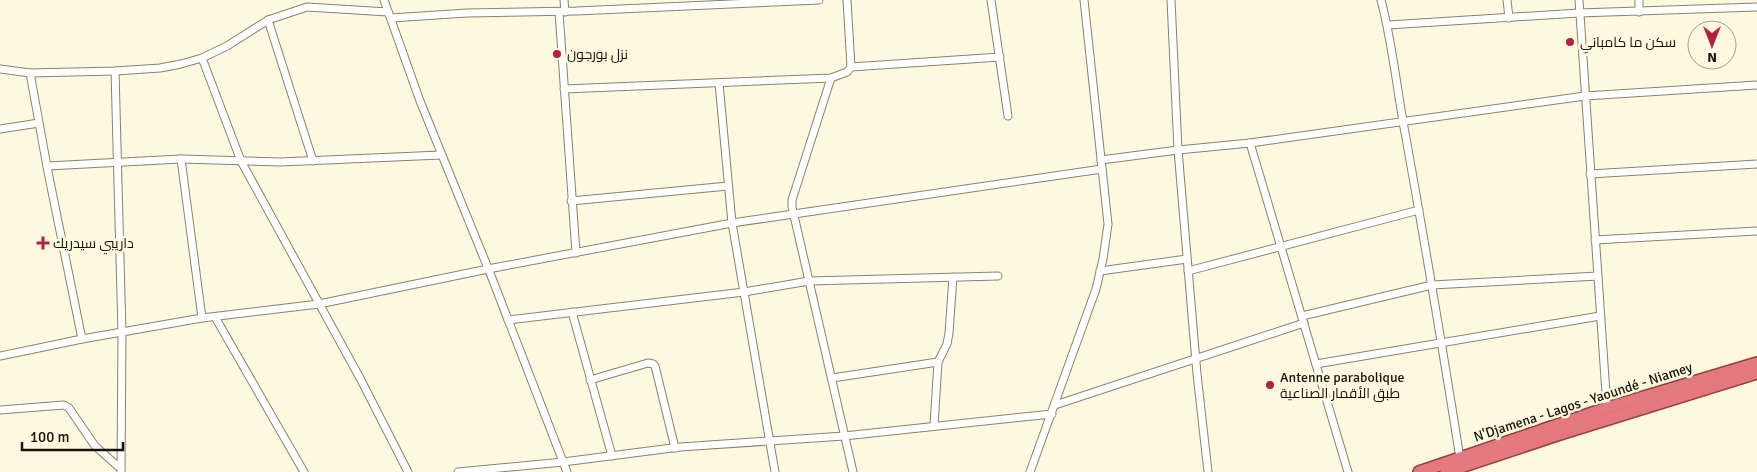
<svg xmlns="http://www.w3.org/2000/svg" width="1757" height="472" viewBox="0 0 1757 472" font-family="Signika,Cairo,sans-serif">
  <style>
    .lines { fill: none; stroke-linecap: round; stroke-linejoin: round }
    .minor-casing { stroke: #88836b; stroke-width: 9 }
    .trunk-casing { stroke: #963f40; stroke-width: 14 }
    .minor { stroke: #fff; stroke-width: 7 }
    .trunk { stroke: #e3787e; stroke-width: 11 }
    .poi-dot { fill: #b3213f; stroke: #fdf9de; stroke-width: 2 }
    .labels { text-anchor: middle; dominant-baseline: central; stroke-width: 5; stroke-linejoin: round; paint-order: stroke }
    .poi-label { font-size: 14px; fill: #15130a; stroke: #fdf9de; text-anchor: start }
    .street-label { font-size: 14px; fill: #15130a; stroke: #fdf9de }
  </style>
  <rect width="100%" height="100%" fill="#fdf9de"/>
  <g class="lines">
    <g class="minor-casing">
      <g id="minor">
        <path d="M384,0L420,101L490,273L567,472"/>
        <path d="M564,0L565,12"/>
        <path d="M847,0L851,67"/>
        <path d="M991,0L1008,116"/>
        <path d="M1171,0L1178,150L1197,374L1208,472"/>
        <path d="M1381,0C1393,45 1397,92 1406,138C1425,244 1443,351 1460,458"/>
        <path d="M1507,0L1509,18"/>
        <path d="M1579,0L1607,408"/>
        <path d="M1639,0V12"/>
        <path d="M559,12L576,253"/>
        <path d="M391,18L467,13L576,11L819,0"/>
        <path d="M268,20L313,161"/>
        <path d="M1388,25L1579,13L1757,7"/>
        <path d="M202,58L241,161L361,380L408,472"/>
        <path d="M0,69L30,73L115,71L160,68L181,64L202,58L227,46L268,20L307,7L388,12"/>
        <path d="M115,71L122,333L121,472"/>
        <path d="M30,73L48,172L82,339"/>
        <path d="M831,78L792,200V207L853,472"/>
        <path d="M719,83L732,223L775,472"/>
        <path d="M564,89L831,78L847,72L851,67L1000,57"/>
        <path d="M0,129L39,123"/>
        <path d="M1250,143L1585,96L1757,85"/>
        <path d="M181,159L202,318"/>
        <path d="M1101,160L1178,150L1250,143L1348,472"/>
        <path d="M47,166L181,159L280,162L441,155"/>
        <path d="M1590,174L1757,164"/>
        <path d="M571,201L728,186"/>
        <path d="M1595,240L1757,231"/>
        <path d="M1100,271L1187,259"/>
        <path d="M1188,271L1419,210"/>
        <path d="M572,312L612,456"/>
        <path d="M1302,316L1432,285L1598,276"/>
        <path d="M215,317L304,472"/>
        <path d="M508,320L744,292L809,281L998,276"/>
        <path d="M0,356L82,339L202,318L319,304L488,269L732,223L1102,169"/>
        <path d="M1316,364L1600,316"/>
        <path d="M832,378L938,362"/>
        <path d="M590,380L648,363L653,364L655,366L675,448"/>
        <path d="M1055,405L1304,323"/>
        <path d="M0,410L64,405L69,408L95,446L121,469"/>
        <path d="M934,426L938,362L947,344L949,333L953,277"/>
        <path d="M458,472L563,462L680,447L844,436L1052,414"/>
        <path d="M1030,472L1096,289L1103,259L1108,224L1084,0"/>
      </g>
    </g>
    <g class="trunk-casing">
      <g id="trunk">
        <path d="M1419,472L1607,408L1757,363"/>
        <path d="M1446,472L1560,434L1757,373"/>
      </g>
    </g>
    <use href="#minor" class="minor"/>
    <use href="#trunk" class="trunk"/>
  </g>
  <g class="poi-dot">
    <circle cx="1570" cy="42" r="5"/>
    <circle cx="557" cy="54" r="5"/>
    <path d="M40.5 235.5h5v5h5v5h-5v5h-5v-5h-5v-5h5z"/>
    <circle cx="1270" cy="385" r="5"/>
  </g>
  <g class="labels">
    <g class="poi-label">
      <text x="1580" y="42">سكن ما كامباني</text>
      <text x="567" y="54">نزل بورجون</text>
      <text x="53" y="243">داريبي سيدريك</text>
      <text x="1280" y="377">Antenne parabolique<tspan x="1280" dy="16">طبق الأقمار الصناعية</tspan></text>
    </g>
    <g class="street-label">
      <text transform="translate(1583 402) rotate(-18)">N'Djamena - Lagos - Yaoundé - Niamey</text>
    </g>
  </g>
  <g transform="translate(1712 45) rotate(180)"><circle r="24" fill="#fdf9de" stroke="#a09d89"/>
  <path d="M0-4L9 19L0 12L-9 19Z" fill="#b3213f"/>
  <text y="-8" font-size="14" font-weight="bold" text-anchor="middle" fill="#15130a">N</text>
  </g>
  <path d="M22 442v8h101v-8" fill="none" stroke="#15130a" stroke-width="2.5"/>
  <text x="30" y="442" font-size="15" fill="#15130a" stroke="#fdf9de" stroke-width="4" paint-order="stroke">100 m</text>
</svg>
